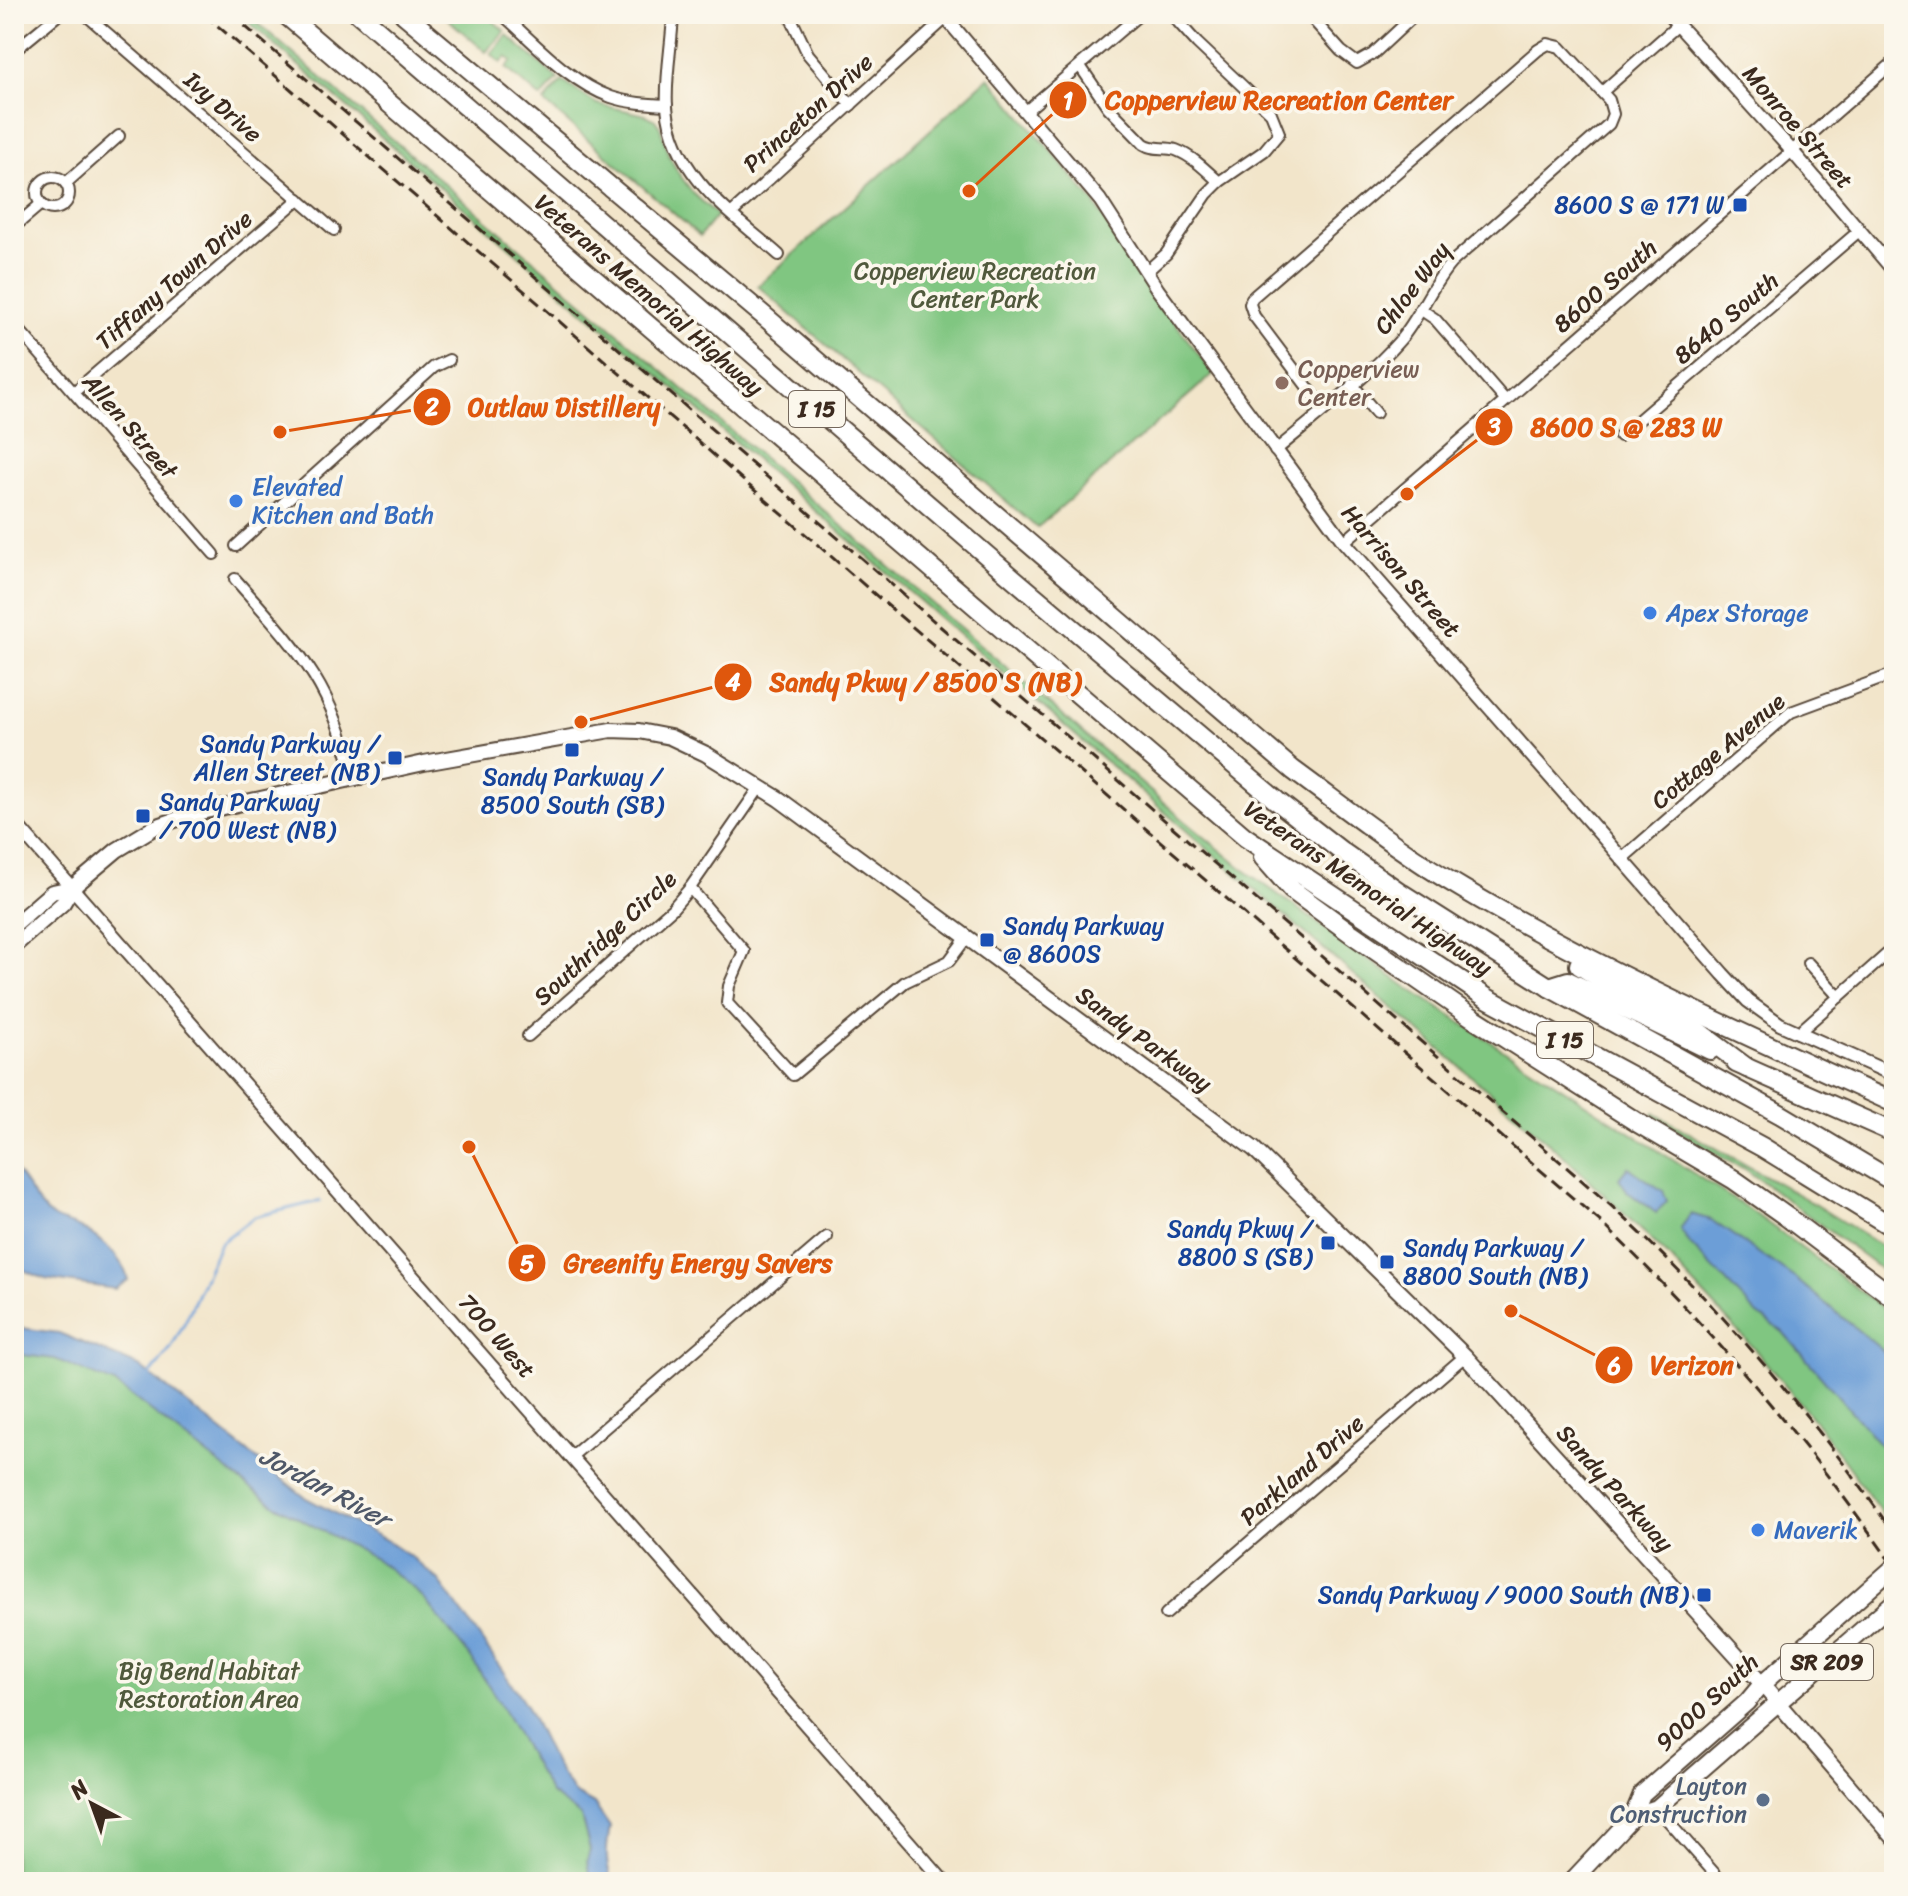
<svg xmlns="http://www.w3.org/2000/svg" width="1908" height="1896" viewBox="0 0 1908 1896" font-family="Sriracha,sans-serif">
  <style>
    .green { fill: #80c681; stroke: #5e7850; stroke-width: 2 }
    .water { fill: #6c9ed7; stroke: #54647a; stroke-width: 2 }
    .lines { fill: none; stroke-linecap: round; stroke-linejoin: round }
    .stream { stroke: #6c9ed7; stroke-width: 3 }
    .minor-casing { stroke: #564638; stroke-width: 14 }
    .tertiary-casing { stroke: #564638; stroke-width: 16 }
    .secondary-casing { stroke: #564638; stroke-width: 18 }
    .primary-casing { stroke: #564638; stroke-width: 20 }
    .motorway-casing { stroke: #564638; stroke-width: 22 }
    .minor { stroke: #fff; stroke-width: 10 }
    .tertiary { stroke: #fff; stroke-width: 12 }
    .secondary { stroke: #fff; stroke-width: 14 }
    .primary { stroke: #fff; stroke-width: 16 }
    .motorway { stroke: #fff; stroke-width: 18 }
    .rail { stroke: #3b2a1e; stroke-width: 3; stroke-dasharray: 12 6; stroke-linecap: butt }
    .transit-dot { fill: #1a4fb4; stroke: #fbf7ec; stroke-width: 3 }
    .education-dot { fill: #8d6e63; stroke: #fbf7ec; stroke-width: 3 }
    .shop-dot { fill: #3f7fe0; stroke: #fbf7ec; stroke-width: 3 }
    .service-dot { fill: #5c6f8a; stroke: #fbf7ec; stroke-width: 3 }
    .labels { text-anchor: middle; dominant-baseline: central; stroke-width: 7; stroke-linejoin: round; paint-order: stroke }
    .shield { fill: #fbf7ec; stroke: #75685c; stroke-width: 2 }
    .shield-label { font-size: 22px; font-weight: bold; fill: #3b2a1e }
    .street-label { font-size: 24px; fill: #3b2a1e; stroke: #fbf7ec }
    .transit-label { font-size: 24px; fill: #164399; stroke: #fbf7ec; text-anchor: end }
    .park-label { font-size: 24px; fill: #50593c; stroke: #fbf7ec }
    .education-label { font-size: 24px; fill: #785e54; stroke: #fbf7ec; text-anchor: start }
    .shop-label { font-size: 24px; fill: #366cbe; stroke: #fbf7ec; text-anchor: start }
    .service-label { font-size: 24px; fill: #4e5e75; stroke: #fbf7ec; text-anchor: end }
    .water-label { font-size: 26px; font-style: italic; fill: #4f5868; stroke: #fbf7ec }
    .leader { fill: none; stroke: #df570d; stroke-width: 3 }
    .callout-dot { fill: #df570d; stroke: #fbf7ec; stroke-width: 3 }
    .mark-label { font-size: 24px; text-anchor: middle; font-weight: bold; fill: #fff }
    .callout-label { font-size: 26px; text-anchor: middle; font-weight: bold; fill: #df570d; stroke: #fbf7ec; stroke-width: 7; stroke-linejoin: round; paint-order: stroke }
  </style>
  <rect width="100%" height="100%" fill="#fbf7ec"/>
  <filter id="ink" filterUnits="userSpaceOnUse"><feTurbulence type="fractalNoise" baseFrequency=".0125" numOctaves="2"/><feDisplacementMap in="SourceGraphic" scale="16" xChannelSelector="R" yChannelSelector="G"/><feConvolveMatrix kernelMatrix="1 2 1 2 8 2 1 2 1" color-interpolation-filters="sRGB"/></filter>
  <filter id="wash" filterUnits="userSpaceOnUse"><feTurbulence type="fractalNoise" baseFrequency=".006" numOctaves="4" result="noise"/><feDisplacementMap in="SourceGraphic" scale="32" xChannelSelector="R" yChannelSelector="G"/><feGaussianBlur stdDeviation="1.8" result="paint"/><feColorMatrix in="noise" values="0 0 0 0 0 0 0 0 0 0 0 0 0 0 0 0 0 1.4 0 .05"/><feComposite in="paint" operator="in"/></filter>
  <g filter="url(#wash)">
    <rect width="100%" height="100%" fill="#f2e5ca"/>
    <g class="green">
      <path d="M239,14H247L1185,821L1247,872L1405,986L1750,1210L1894,1316V1530L1818,1425L1756,1351L1665,1253L1566,1158Z"/>
      <path d="M442,14H485L505,31L486,52Z"/>
      <path d="M507,35L558,79L541,98L506,68L512,61L506,57L501,63L491,54Z"/>
      <path d="M989,77L1093,201L1138,272L1213,374L1037,528L758,286Z"/>
      <path d="M562,81L597,104L646,115L655,120L660,127L669,156L679,174L693,193L717,215L700,236L544,102Z"/>
      <path d="M1654,1113L1806,1199L1894,1254V1279L1745,1169L1724,1159L1653,1116Z"/>
      <path d="M14,1342L112,1372L365,1544L436,1607L593,1826L606,1882H14Z"/>
    </g>
    <g class="water">
      <path d="M1628,1167L1663,1191L1667,1201L1656,1213L1628,1192L1619,1178Z"/>
      <path d="M14,1169C28,1184 36,1206 54,1218C61,1222 70,1223 78,1227C99,1237 123,1257 128,1280L115,1289L45,1279L14,1266Z"/>
      <path d="M1691,1214L1711,1220L1796,1279L1894,1360V1457L1889,1455L1783,1332L1758,1315L1691,1245L1680,1229Z"/>
      <path d="M14,1327L59,1333L139,1366L306,1498L386,1540L414,1559L439,1581L474,1629L526,1705L555,1765L574,1793L594,1804L610,1827C606,1848 605,1862 612,1882H590L587,1860L590,1850L581,1816L551,1794L499,1702L471,1658L424,1599L406,1582L377,1560L278,1507L249,1487L117,1385L55,1359L14,1354Z"/>
    </g>
    <g class="lines">
      <path class="stream" d="M148,1377L171,1348L187,1318L220,1243L254,1217L320,1201"/>
    </g>
  </g>
  <g filter="url(#ink)">
    <g class="lines">
      <g class="minor-casing">
        <g id="minor">
          <path d="M85,14L334,230"/>
          <path d="M502,14C535,43 569,82 611,97C629,103 648,104 667,105"/>
          <path d="M673,14C672,44 665,77 667,107C673,175 732,214 779,255"/>
          <path d="M789,14L808,54L851,105"/>
          <path d="M1308,14L1341,51L1357,63L1373,54L1416,14"/>
          <path d="M14,51L59,14"/>
          <path d="M1080,66L1108,107L1144,144C1155,151 1165,146 1176,150C1192,156 1206,170 1219,182"/>
          <path d="M1602,92L1678,25"/>
          <path d="M1026,111L1140,14"/>
          <circle cx="53" cy="193" r="16"/>
          <path d="M66,183L119,136"/>
          <path d="M732,213L946,18"/>
          <path d="M14,227L41,204"/>
          <path d="M1146,272L1166,254L1207,194L1219,182L1264,151L1279,133L1271,113L1197,43L1171,14"/>
          <path d="M1420,309L1435,319L1505,400"/>
          <path d="M14,324L214,554"/>
          <path d="M1352,384L1376,413"/>
          <path d="M74,392L299,199"/>
          <path d="M1620,436L1859,231"/>
          <path d="M1275,451C1314,418 1367,378 1400,340C1420,317 1430,287 1451,263L1609,124L1613,114L1609,100L1560,47L1548,44L1538,50L1252,298L1250,304L1254,316L1324,409"/>
          <path d="M1344,542L1894,62"/>
          <path d="M236,546L434,367L449,360"/>
          <path d="M235,579C297,649 333,684 353,778"/>
          <path d="M1623,858L1791,712L1894,674"/>
          <path d="M690,888L744,951L729,986L727,1003L793,1075L905,982L949,961L967,937"/>
          <path d="M1808,963L1839,997"/>
          <path d="M1798,1033L1894,948"/>
          <path d="M528,1036L672,909L690,888L760,787"/>
          <path d="M572,1456L827,1237"/>
          <path d="M1166,1614L1465,1356"/>
          <path d="M1657,1808L1722,1882"/>
        </g>
      </g>
      <g class="tertiary-casing">
        <g id="tertiary">
          <path d="M951,14L946,18L1100,200L1158,290L1344,542L1723,974L1748,1001L1780,1024L1894,1075"/>
          <path d="M1668,14L1792,151L1894,271"/>
          <path d="M14,822L944,1882"/>
        </g>
      </g>
      <g class="secondary-casing">
        <g id="secondary">
          <path d="M14,925L52,892L72,888"/>
          <path d="M14,946L63,903L72,888L117,850L155,827L192,814L424,763L611,730L639,731L670,737L706,754L779,799L1254,1149L1465,1356L1747,1667L1894,1838"/>
        </g>
      </g>
      <g class="primary-casing">
        <g id="primary">
          <path d="M1633,1816L1657,1808L1894,1602"/>
          <path d="M1571,1882L1633,1816L1642,1794L1747,1702L1762,1684L1894,1567"/>
        </g>
      </g>
      <g class="motorway-casing">
        <g id="motorway">
          <path d="M285,14L1245,837L1487,998L1762,1147L1894,1228"/>
          <path d="M359,14L1013,578L1277,801L1341,851L1401,893L1549,987L1780,1114L1894,1182"/>
          <path d="M404,14L763,315L1293,770C1349,811 1403,854 1463,889C1601,971 1748,1036 1894,1103"/>
          <path d="M1263,857L1292,890L1352,934L1472,1017L1638,1123L1733,1179L1787,1217L1894,1298"/>
          <path d="M1579,965L1638,1001L1692,1027L1747,1068"/>
          <path d="M1549,987L1568,981L1710,1050"/>
          <path d="M1736,1063L1894,1133"/>
        </g>
      </g>
      <use href="#minor" class="minor"/>
      <use href="#tertiary" class="tertiary"/>
      <use href="#secondary" class="secondary"/>
      <use href="#primary" class="primary"/>
      <use href="#motorway" class="motorway"/>
      <g class="rail">
        <path d="M204,14L1604,1225C1713,1330 1808,1443 1894,1567"/>
        <path d="M231,14L1616,1210C1721,1308 1813,1416 1894,1534"/>
      </g>
    </g>
  </g>
  <g class="transit-dot">
    <rect x="1732" y="197" width="16" height="16" rx="4"/>
    <rect x="564" y="742" width="16" height="16" rx="4"/>
    <rect x="387" y="750" width="16" height="16" rx="4"/>
    <rect x="135" y="808" width="16" height="16" rx="4"/>
    <rect x="979" y="932" width="16" height="16" rx="4"/>
    <rect x="1320" y="1235" width="16" height="16" rx="4"/>
    <rect x="1379" y="1254" width="16" height="16" rx="4"/>
    <rect x="1696" y="1587" width="16" height="16" rx="4"/>
  </g>
  <circle class="education-dot" cx="1282" cy="383" r="8"/>
  <g class="shop-dot">
    <circle cx="236" cy="501" r="8"/>
    <circle cx="1650" cy="613" r="8"/>
    <circle cx="1758" cy="1530" r="8"/>
  </g>
  <circle class="service-dot" cx="1763" cy="1800" r="8"/>
  <g class="labels">
    <g class="shield">
      <rect x="789" y="391" width="56" height="36" rx="6"/>
      <rect x="1537" y="1022" width="56" height="36" rx="6"/>
      <rect x="1781" y="1644" width="92" height="36" rx="6"/>
    </g>
    <g class="shield-label">
      <text x="817" y="409">I 15</text>
      <text x="1565" y="1040">I 15</text>
      <text x="1827" y="1662">SR 209</text>
    </g>
    <g class="street-label">
      <text transform="translate(223 107) rotate(41)">Ivy Drive</text>
      <text transform="translate(808 113) rotate(-42)">Princeton Drive</text>
      <text transform="translate(1798 127) rotate(49)">Monroe Street</text>
      <text transform="translate(174 280) rotate(-41)">Tiffany Town Drive</text>
      <text transform="translate(1605 286) rotate(-41)">8600 South</text>
      <text transform="translate(1412 288) rotate(-53)">Chloe Way</text>
      <text transform="translate(649 295) rotate(41)">Veterans Memorial Highway</text>
      <text transform="translate(1726 318) rotate(-40)">8640 South</text>
      <text transform="translate(130 426) rotate(49)">Allen Street</text>
      <text transform="translate(1401 571) rotate(49)">Harrison Street</text>
      <text transform="translate(1718 751) rotate(-40)">Cottage Avenue</text>
      <text transform="translate(1368 888) rotate(34)">Veterans Memorial Highway</text>
      <text transform="translate(605 938) rotate(-43)">Southridge Circle</text>
      <text transform="translate(1144 1039) rotate(36)">Sandy Parkway</text>
      <text transform="translate(497 1336) rotate(49)">700 West</text>
      <text transform="translate(1302 1470) rotate(-41)">Parkland Drive</text>
      <text transform="translate(1615 1488) rotate(48)">Sandy Parkway</text>
      <text transform="translate(1707 1702) rotate(-43)">9000 South</text>
    </g>
    <g class="transit-label">
      <text x="1724" y="205">8600 S @ 171 W</text>
      <text x="379" y="744">Sandy Parkway /<tspan x="379" dy="28">Allen Street (NB)</tspan></text>
      <text x="572" y="777" text-anchor="middle">Sandy Parkway /<tspan x="572" dy="28">8500 South (SB)</tspan></text>
      <text x="159" y="802" text-anchor="start">Sandy Parkway<tspan x="159" dy="28">/ 700 West (NB)</tspan></text>
      <text x="1003" y="926" text-anchor="start">Sandy Parkway<tspan x="1003" dy="28">@ 8600S</tspan></text>
      <text x="1312" y="1229">Sandy Pkwy /<tspan x="1312" dy="28">8800 S (SB)</tspan></text>
      <text x="1403" y="1248" text-anchor="start">Sandy Parkway /<tspan x="1403" dy="28">8800 South (NB)</tspan></text>
      <text x="1688" y="1595">Sandy Parkway / 9000 South (NB)</text>
    </g>
    <g class="park-label">
      <text x="975" y="271">Copperview Recreation<tspan x="975" dy="28">Center Park</tspan></text>
      <text x="209" y="1671">Big Bend Habitat<tspan x="209" dy="28">Restoration Area</tspan></text>
    </g>
    <g class="education-label">
      <text x="1298" y="369">Copperview<tspan x="1298" dy="28">Center</tspan></text>
    </g>
    <g class="shop-label">
      <text x="252" y="487">Elevated<tspan x="252" dy="28">Kitchen and Bath</tspan></text>
      <text x="1666" y="613">Apex Storage</text>
      <text x="1774" y="1530">Maverik</text>
    </g>
    <g class="service-label">
      <text x="1747" y="1786">Layton<tspan x="1747" dy="28">Construction</tspan></text>
    </g>
    <g class="water-label">
      <text transform="translate(325 1487) rotate(28)">Jordan River</text>
    </g>
  </g>
  <path class="leader" d="M969 191L1068 100M280 432L432 407M1407 494L1494 427M581 722L733 682M469 1147L527 1263M1511 1311L1614 1365"/>
  <g class="callout-dot">
    <circle cx="969" cy="191" r="8"/>
    <circle cx="280" cy="432" r="8"/>
    <circle cx="1407" cy="494" r="8"/>
    <circle cx="581" cy="722" r="8"/>
    <circle cx="469" cy="1147" r="8"/>
    <circle cx="1511" cy="1311" r="8"/>
    <circle cx="1068" cy="100" r="20"/>
    <circle cx="432" cy="407" r="20"/>
    <circle cx="1494" cy="427" r="20"/>
    <circle cx="733" cy="682" r="20"/>
    <circle cx="527" cy="1263" r="20"/>
    <circle cx="1614" cy="1365" r="20"/>
  </g>
  <g class="mark-label">
    <text x="1068" y="109">1</text>
    <text x="432" y="415">2</text>
    <text x="1494" y="435">3</text>
    <text x="733" y="690">4</text>
    <text x="527" y="1272">5</text>
    <text x="1614" y="1374">6</text>
  </g>
  <g class="callout-label">
    <text x="1279" y="109">Copperview Recreation Center</text>
    <text x="564" y="416">Outlaw Distillery</text>
    <text x="1626" y="436">8600 S @ 283 W</text>
    <text x="925" y="691">Sandy Pkwy / 8500 S (NB)</text>
    <text x="698" y="1272">Greenify Energy Savers</text>
    <text x="1692" y="1374">Verizon</text>
  </g>
  <rect width="1908" height="1896" fill="none" stroke="#fbf7ec" stroke-width="48"/>
  <g transform="translate(92 1804) rotate(319)" stroke="#fbf7ec" stroke-width="6" paint-order="stroke">
  <path d="M0-6L14 30L0 20L-14 30Z" fill="#3b2a1e"/>
  <text y="-12" font-size="22" font-weight="bold" text-anchor="middle" fill="#3b2a1e">N</text>
  </g>
</svg>
